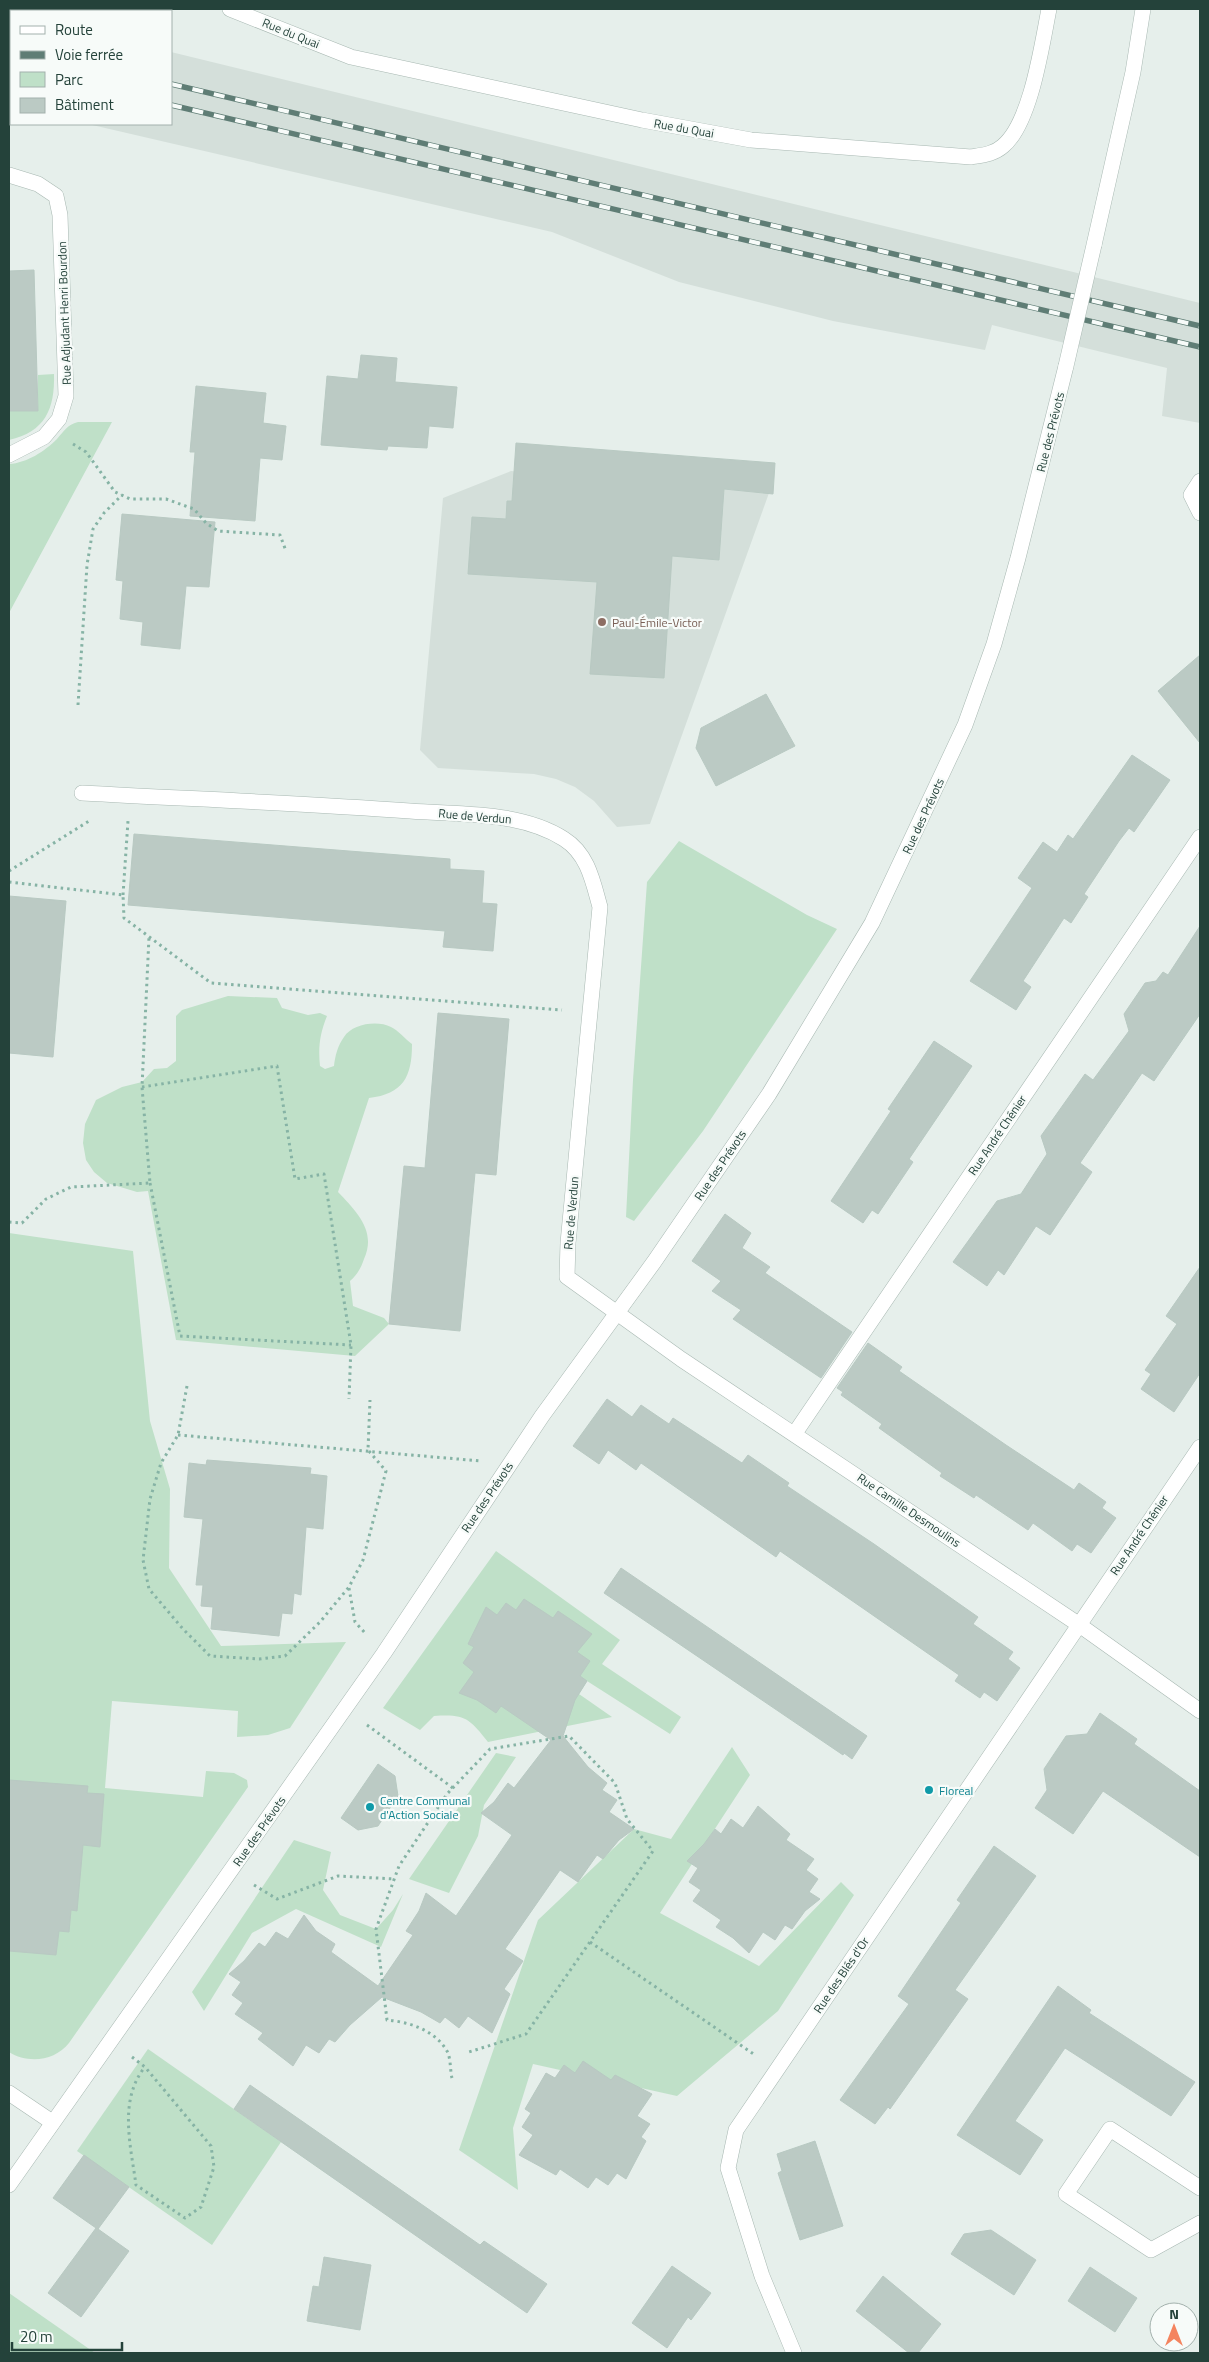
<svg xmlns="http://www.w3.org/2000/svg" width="1209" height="2362" viewBox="0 0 1209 2362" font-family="'Titillium Web',sans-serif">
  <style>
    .built { fill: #d4dfda }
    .green { fill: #bfe0c8 }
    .building { fill: #bbcac4; stroke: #b8c9c2 }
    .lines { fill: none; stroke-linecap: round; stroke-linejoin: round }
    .minor-casing { stroke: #a8b8b2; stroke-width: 16 }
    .path { stroke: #86b3a5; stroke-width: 3; stroke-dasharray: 2.5 4; stroke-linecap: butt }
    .minor { stroke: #fff; stroke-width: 15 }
    .rail-casing { stroke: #5f7d75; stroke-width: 5.5 }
    .rail { stroke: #f7fbf9; stroke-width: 4; stroke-dasharray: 11; stroke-linecap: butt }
    .minor-bridge-casing { stroke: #a8b8b2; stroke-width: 16; stroke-linecap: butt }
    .minor-bridge { stroke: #fff; stroke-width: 15 }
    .education-dot { fill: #8d6e63; stroke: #f7fbf9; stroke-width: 2 }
    .culture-dot { fill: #0f9aa8; stroke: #f7fbf9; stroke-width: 2 }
    .labels { text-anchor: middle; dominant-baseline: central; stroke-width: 4.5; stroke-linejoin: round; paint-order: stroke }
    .street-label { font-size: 12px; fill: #24423a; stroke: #f7fbf9 }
    .education-label { font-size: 12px; fill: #785e54; stroke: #f7fbf9; text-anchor: start }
    .culture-label { font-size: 12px; fill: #0d838f; stroke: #f7fbf9; text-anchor: start }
  </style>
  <rect width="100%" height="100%" fill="#e6efeb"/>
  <g class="built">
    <path d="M171,52L1200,303V423L1162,416L1167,368L992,325L985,350L833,321L679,282L552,232L88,124H171Z"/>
    <path d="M511,471L769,493L650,824L617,827L594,801L575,787L556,779L534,774L438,768L420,750L443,498Z"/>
  </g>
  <g class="green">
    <path d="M54,374C55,409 45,432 9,440V411H38V375Z"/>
    <path d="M78,422H112L9,613V464C27,463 45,451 57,439C64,431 67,425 78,422Z"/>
    <path d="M679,841L807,915L837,929L703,1131L634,1221L626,1217L633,1080L647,882Z"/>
    <path d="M228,996L277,998L282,1008L308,1015L320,1013L327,1016C320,1033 318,1047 320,1066L325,1069L334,1066C335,1056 338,1045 344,1037C352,1024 377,1020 391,1027C398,1030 405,1039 412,1044C412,1077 403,1094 369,1098L338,1192C356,1211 377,1231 364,1259C361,1268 357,1275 350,1281L353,1306L384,1318L389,1324L355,1356L176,1340L148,1191L137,1192L107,1183L94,1172L86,1160L83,1143L85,1124L96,1100L122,1087L142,1082L154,1069L167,1068L176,1061V1016L182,1010Z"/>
    <path d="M9,1233L133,1251L150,1421L170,1489L169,1568L221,1646L346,1642L290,1728L268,1735L237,1737L238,1711L112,1701L105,1788L203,1797L206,1771L234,1773L247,1780L248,1787L69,2043C55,2061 28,2064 9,2052Z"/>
    <path d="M496,1551L620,1640L602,1664L681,1717L670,1734L587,1681L579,1694L612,1717L488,1742C469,1718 465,1714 434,1716L420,1730L383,1708Z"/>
    <path d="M732,1747L750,1775L660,1913L759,1966L841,1882L854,1895L778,2011L677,2096L533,2064L513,2128L518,2190L459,2150L538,1920L634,1829L671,1839Z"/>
    <path d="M496,1753L516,1757L484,1805L478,1836L449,1893L409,1879Z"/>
    <path d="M294,1840L331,1852L323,1890L340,1915L376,1929L393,1910L403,1894L381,1947L296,1909L252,1933L204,2011L192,1992Z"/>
    <path d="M148,2049L281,2142L212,2245L77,2151Z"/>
    <path d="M9,2293L95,2353H9Z"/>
  </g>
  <g class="building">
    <path d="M34,270L38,411H9V271Z"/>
    <path d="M361,355L397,358L395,382L457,387L453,428L429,426L427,448L388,446L387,450L321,445L327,376L358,379Z"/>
    <path d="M196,386L266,393L263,423L286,426L282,460L260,458L255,521L190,516L195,452H190Z"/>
    <path d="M516,443L775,463L773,494L724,489L719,560L672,556L664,678L590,674L597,582L468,574L472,517L506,519L507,501H512Z"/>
    <path d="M122,514L215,522L209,587L186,586L180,649L141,645L143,622L120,619L123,581L116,580Z"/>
    <path d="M1200,655V743L1158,691Z"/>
    <path d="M766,694L795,746L716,786L696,748L701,728Z"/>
    <path d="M1132,755L1170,780L1134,832L1129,828L1119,841L1084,894L1088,897L1071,923L1064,918L1023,981L1031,987L1016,1010L970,981L1032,888L1018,878L1043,842L1057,852L1068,835L1073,839Z"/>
    <path d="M134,834L450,859V869L484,871L482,903L497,904L493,951L443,947L445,931L128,905Z"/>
    <path d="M9,896L66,901L53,1057L9,1053Z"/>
    <path d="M1200,926V1014L1154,1081L1142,1073L1080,1163L1092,1172L1050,1235L1036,1226L1004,1275L998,1270L987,1286L953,1262L997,1201L1021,1194L1047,1154L1041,1136L1085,1074L1093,1080L1129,1031L1124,1014L1145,983L1156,981L1163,972L1168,975Z"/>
    <path d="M438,1013L509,1019L496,1175L475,1173L460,1331L389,1324L404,1166L425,1168Z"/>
    <path d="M934,1041L972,1066L909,1159L913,1162L878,1214L872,1210L863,1223L831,1201L891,1111L888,1109Z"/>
    <path d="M725,1214L751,1233L742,1248L770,1267L765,1273L852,1332L821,1378L733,1319L741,1310L712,1291L721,1281L692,1261Z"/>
    <path d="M1200,1267V1373L1174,1412L1141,1389L1151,1374L1145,1370L1177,1324L1166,1316Z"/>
    <path d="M868,1343L902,1367L899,1371L1006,1445L1074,1490L1079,1483L1106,1502L1102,1508L1116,1518L1091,1553L1077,1544L1072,1551L1033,1523L1028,1530L976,1495L974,1498L940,1476L942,1473L879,1428L882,1424L841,1395L843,1392L837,1388Z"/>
    <path d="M607,1399L632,1417L641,1405L669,1424L673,1418L742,1463L748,1455L789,1483L787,1486L874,1544L978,1617L973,1624L1013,1652L1008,1659L1020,1668L997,1701L984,1692L980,1698L955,1681L959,1675L864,1609L780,1551L776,1557L641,1463L636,1470L608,1450L599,1464L573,1446Z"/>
    <path d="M207,1460L311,1468L310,1474L327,1476L323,1529L306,1527L301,1595L294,1593L292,1614L282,1613L279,1636L211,1629L213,1607L201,1606L203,1585H196L203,1519L184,1517L189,1463L206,1465Z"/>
    <path d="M621,1568L867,1736L852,1759L844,1753L843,1755L604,1593Z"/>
    <path d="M524,1599L553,1618L558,1611L592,1634L577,1652L590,1661L580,1676L587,1681L575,1700L563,1736L588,1767L607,1783L602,1790L617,1800L609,1812L634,1829L619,1840L603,1859L597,1855L578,1882L560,1870L505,1949L523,1961L504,1989L510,1994L492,2033L468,2016L459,2028L445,2017L440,2023L421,2012L382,1997L350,2025L335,2042L329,2039L319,2053L306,2045L293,2066L258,2039L263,2033L235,2014L243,2003L232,1995L241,1982L229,1974L244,1961L259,1943L265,1947L276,1932L288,1939L304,1915L316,1931L335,1944L331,1952L378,1986L413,1935L406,1931L419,1911L426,1893L456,1916L512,1835L481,1813L494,1802L508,1783L514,1788L551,1740L501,1706L496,1713L477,1700L459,1693L474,1672L463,1663L474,1647L468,1644L486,1607L497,1615L506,1603L516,1610Z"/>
    <path d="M1100,1713L1137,1739L1134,1744L1200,1791V1857L1103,1791L1073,1834L1035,1808L1047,1790L1044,1769L1066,1736L1087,1734Z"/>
    <path d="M378,1764L395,1776L398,1796L378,1826L358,1830L341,1818Z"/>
    <path d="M9,1780L88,1786L87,1793L104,1794L100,1847L83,1845L77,1911L71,1910L69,1932L59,1931L56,1955L9,1951Z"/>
    <path d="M758,1806L790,1834L786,1840L814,1859L806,1870L818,1879L809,1892L820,1899L805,1911L792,1929L785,1925L775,1940L763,1932L749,1953L733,1938L716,1927L721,1920L693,1901L701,1890L689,1882L698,1868L687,1861L704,1844L715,1829L721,1834L731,1819L743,1828Z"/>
    <path d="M994,1846L1036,1876L955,1990L968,1999L890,2109L888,2107L875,2124L840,2100L909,2004L898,1996L961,1903L957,1900Z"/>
    <path d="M1058,1986L1091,2010L1089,2013L1195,2082L1171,2116L1065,2048L1015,2121L1043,2140L1020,2175L957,2135Z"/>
    <path d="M583,2061L611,2080L615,2075L652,2094L637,2116L650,2124L641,2137L646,2141L626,2179L617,2173L608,2185L596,2177L588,2188L560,2169L556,2175L519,2155L533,2135L522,2127L531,2113L525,2109L546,2073L555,2078L564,2065L575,2073Z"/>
    <path d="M250,2085L480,2245L484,2241L547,2284L527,2313L234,2109Z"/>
    <path d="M815,2141L843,2226L800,2240L778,2173L782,2171L777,2154Z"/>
    <path d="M84,2155L129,2187L98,2229L129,2251L81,2317L48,2293L96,2228L53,2198Z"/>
    <path d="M991,2230L1036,2260L1014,2295L951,2254L964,2234Z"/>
    <path d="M324,2257L371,2265L360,2330L307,2321L313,2286L319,2287Z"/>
    <path d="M672,2266L711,2293L691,2320L688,2317L667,2348L632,2323Z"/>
    <path d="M1090,2267L1137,2298L1115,2332L1068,2301Z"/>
    <path d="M883,2276L941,2324L918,2353H909L856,2311Z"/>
  </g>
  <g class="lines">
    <g class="minor-casing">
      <g id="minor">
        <path d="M230,9L351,57L642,120L751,140L971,157C983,155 994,154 1003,146C1031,123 1042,44 1049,9"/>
        <path d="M9,175L38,184L56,196L60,215L66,396L59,419L44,437L9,455"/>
        <path d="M1094,245L1133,72L1143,9"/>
        <path d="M1200,481L1191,495L1200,513"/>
        <path d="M82,793C191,799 301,803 410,811C461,815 520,811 564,839C588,854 593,882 600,907L568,1243L567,1277L681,1359L1078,1624L1200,1711"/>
        <path d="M795,1433L1200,837"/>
        <path d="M9,2093L52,2122"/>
        <path d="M9,2185L384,1653L542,1416L654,1262L769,1094L872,923L965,725L994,644L1018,558L1066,366"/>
        <path d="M1200,2188L1110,2129L1066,2194L1151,2250L1200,2223"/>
        <path d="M794,2353L762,2276L728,2168L736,2130L1200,1447"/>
      </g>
    </g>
    <g class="path">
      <path d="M73,444L86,452L115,492L130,499H166L194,509L206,523L218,531L280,535L286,551"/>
      <path d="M78,705L87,565L93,529L104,513L122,495"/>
      <path d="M9,871L89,821"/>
      <path d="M9,882L123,895L124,918L211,983L562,1010"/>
      <path d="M123,895L128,821"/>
      <path d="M142,1087L277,1066L295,1179L324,1174L351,1345L349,1399"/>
      <path d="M150,1183L180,1336L351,1345"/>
      <path d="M9,1222L22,1223L46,1199L71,1187L150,1183L142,1087L149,937"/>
      <path d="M187,1386L178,1435L161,1463L150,1499L143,1560L149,1589L183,1629L210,1656L259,1659L285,1656L320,1622L349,1587L363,1560L386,1471L368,1450L370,1400"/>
      <path d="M178,1435L481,1461"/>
      <path d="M349,1588L355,1622L366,1634"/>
      <path d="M367,1725L453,1788"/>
      <path d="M254,1885L277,1899L338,1876L395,1879"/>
      <path d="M590,1942L755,2055"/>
      <path d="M132,2057L145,2067L211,2146L214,2167L201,2207L185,2218L136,2185C131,2147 118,2100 145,2067"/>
      <path d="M452,2078C450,2071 451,2058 447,2051C435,2030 409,2022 387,2020L376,1929L399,1866L447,1794L490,1749L569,1736L615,1783L627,1819L653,1851L526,2034L469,2052"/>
    </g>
    <use href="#minor" class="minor"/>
    <g class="rail-casing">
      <g id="rail">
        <path d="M9,46H11"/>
        <path d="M9,67H11"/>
        <path d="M171,84L1200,326"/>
        <path d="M171,105L1200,347"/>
      </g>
    </g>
    <use href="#rail" class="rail"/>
    <g class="minor-bridge-casing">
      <path id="minor-bridge" d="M1066,366L1094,245"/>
    </g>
    <use href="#minor-bridge" class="minor-bridge"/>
  </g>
  <circle class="education-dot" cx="602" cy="622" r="5"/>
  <g class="culture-dot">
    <circle cx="929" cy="1790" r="5"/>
    <circle cx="370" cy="1807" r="5"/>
  </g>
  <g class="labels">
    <g class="street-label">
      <text transform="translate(291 33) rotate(22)">Rue du Quai</text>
      <text transform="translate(684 128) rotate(10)">Rue du Quai</text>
      <text transform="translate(64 313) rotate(-92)">Rue Adjudant Henri Bourdon</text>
      <text transform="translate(1050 432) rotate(-76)">Rue des Prévots</text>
      <text transform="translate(475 816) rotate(5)">Rue de Verdun</text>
      <text transform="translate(923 816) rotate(-65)">Rue des Prévots</text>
      <text transform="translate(997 1135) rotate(-56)">Rue André Chénier</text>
      <text transform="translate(720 1165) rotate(-56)">Rue des Prévots</text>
      <text transform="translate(571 1213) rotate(-85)">Rue de Verdun</text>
      <text transform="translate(487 1497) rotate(-56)">Rue des Prévots</text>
      <text transform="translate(909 1510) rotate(34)">Rue Camille Desmoulins</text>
      <text transform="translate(1139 1535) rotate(-56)">Rue André Chénier</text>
      <text transform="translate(259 1831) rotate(-55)">Rue des Prévots</text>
      <text transform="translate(841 1975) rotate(-56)">Rue des Blés d'Or</text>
    </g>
    <g class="education-label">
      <text x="612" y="622">Paul-Émile-Victor</text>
    </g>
    <g class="culture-label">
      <text x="939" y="1790">Floreal</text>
      <text x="380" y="1800">Centre Communal<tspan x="380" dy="14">d'Action Sociale</tspan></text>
    </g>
  </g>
  <rect width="1209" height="2362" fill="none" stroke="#24423a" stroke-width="20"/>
  <rect x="10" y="10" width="162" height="115" fill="#f7fbf9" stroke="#a3b1ad"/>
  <rect x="20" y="26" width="25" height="8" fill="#ffffff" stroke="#a3b1ad"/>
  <text x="55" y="35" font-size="15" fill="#24423a">Route</text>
  <rect x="20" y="51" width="25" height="8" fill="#5f7d75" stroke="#a3b1ad"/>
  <text x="55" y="60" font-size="15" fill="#24423a">Voie ferrée</text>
  <rect x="20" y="72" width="25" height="15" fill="#bfe0c8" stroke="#a3b1ad"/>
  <text x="55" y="85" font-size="15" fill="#24423a">Parc</text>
  <rect x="20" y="98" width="25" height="15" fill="#bbcac4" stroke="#a3b1ad"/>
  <text x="55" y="110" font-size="15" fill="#24423a">Bâtiment</text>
  <g transform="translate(1174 2327)"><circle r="24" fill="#f7fbf9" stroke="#a3b1ad"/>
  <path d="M0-4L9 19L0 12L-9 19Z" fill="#f4845f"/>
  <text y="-8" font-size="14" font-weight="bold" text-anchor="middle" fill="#24423a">N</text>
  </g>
  <path d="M12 2342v8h110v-8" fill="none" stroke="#24423a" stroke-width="2.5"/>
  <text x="20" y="2342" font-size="15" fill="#24423a" stroke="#f7fbf9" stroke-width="4" paint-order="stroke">20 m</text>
</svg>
